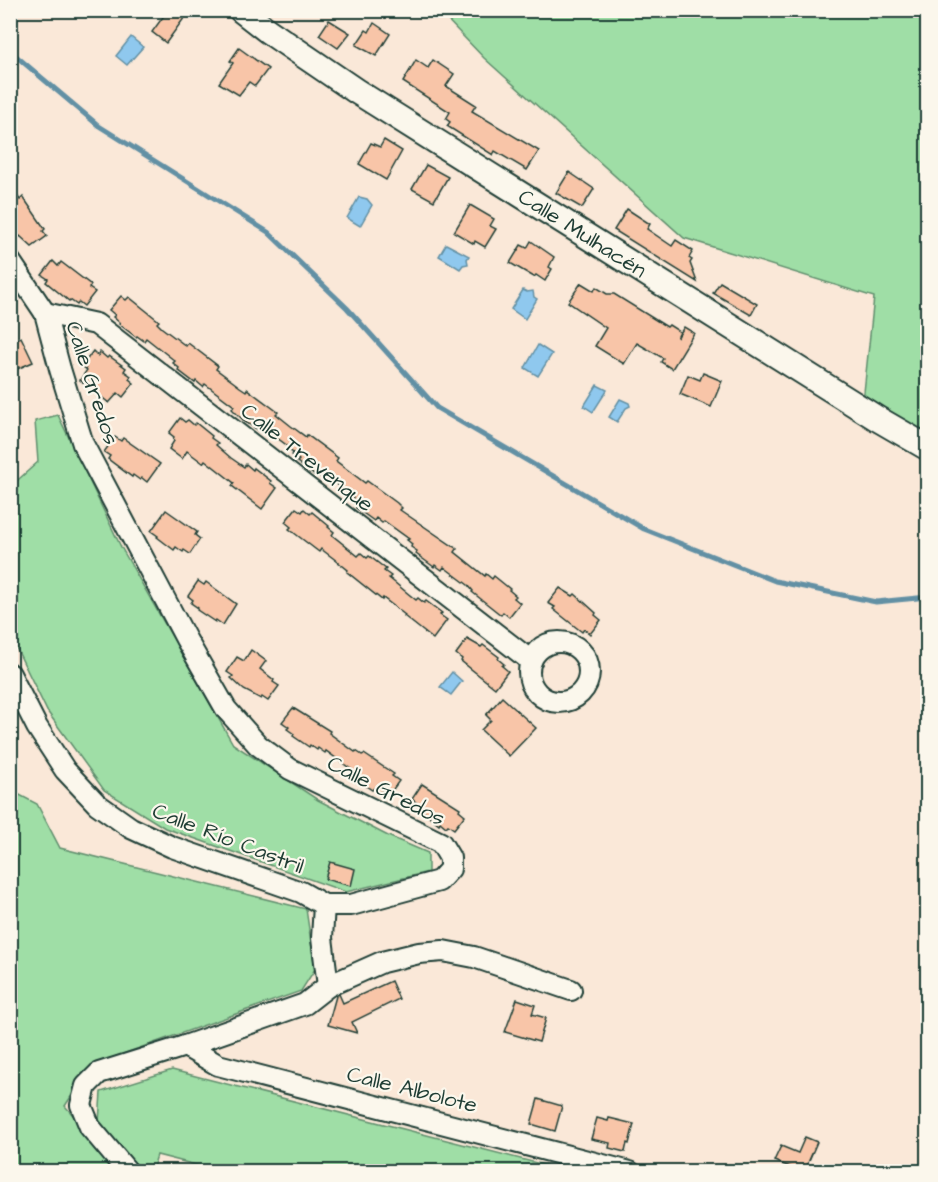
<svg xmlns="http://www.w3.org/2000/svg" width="938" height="1182" viewBox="0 0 938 1182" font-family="'Architects Daughter',sans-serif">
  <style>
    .green { fill: #9fdea6; stroke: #5f8e6d; stroke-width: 1.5 }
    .water { fill: #8fc8ee; stroke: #6290a4; stroke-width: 1.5 }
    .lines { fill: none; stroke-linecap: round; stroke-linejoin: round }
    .stream { stroke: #6290a4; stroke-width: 5 }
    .building { fill: #f8c5a8; stroke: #1f3d34; stroke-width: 1.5 }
    .minor-casing { stroke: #1f3d34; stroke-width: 24 }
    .tertiary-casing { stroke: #1f3d34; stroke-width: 28 }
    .minor { stroke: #fbf7ec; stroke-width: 20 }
    .tertiary { stroke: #fbf7ec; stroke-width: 24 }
    .labels { text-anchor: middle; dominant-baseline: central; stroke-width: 4.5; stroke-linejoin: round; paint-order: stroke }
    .street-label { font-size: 22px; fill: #1f3d34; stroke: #fbf7ec }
  </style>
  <rect width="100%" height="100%" fill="#fae8d8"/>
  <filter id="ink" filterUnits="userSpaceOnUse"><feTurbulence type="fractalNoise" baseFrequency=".0167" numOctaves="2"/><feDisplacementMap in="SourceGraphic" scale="12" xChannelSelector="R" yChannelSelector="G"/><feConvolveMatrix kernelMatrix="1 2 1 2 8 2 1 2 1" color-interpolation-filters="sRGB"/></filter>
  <g filter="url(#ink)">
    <g class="green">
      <path d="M439,11H927V432L863,402L874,297L684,238L484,58Z"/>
      <path d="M58,415L121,547L233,744L318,800L388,836L428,853V872L346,892L165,828L104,790L47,711L11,637V486L38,462L35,421Z"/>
      <path d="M10,790L37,804L60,848L306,909L315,969L301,991L91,1065L65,1106L121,1171H11Z"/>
      <path d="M172,1070L568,1171L223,1172L157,1155L152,1171H141L99,1123L101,1092Z"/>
    </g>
    <g class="water">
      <path d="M131,37L143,47L127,65L116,56Z"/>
      <path d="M359,197L367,199L372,205L360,226L347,218Z"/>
      <path d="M446,244L469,256L467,259L468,264L463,265L460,269L439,256Z"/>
      <path d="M523,290L527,292L533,291L534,297L537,299L525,319L511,309Z"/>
      <path d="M538,345L552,354L538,376L525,368Z"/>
      <path d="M597,385L607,390L593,412L584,406Z"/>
      <path d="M620,399L629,403L630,406L626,408L617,422L609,417Z"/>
      <path d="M452,672L462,681L451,695L440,687Z"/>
    </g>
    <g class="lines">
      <path class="stream" d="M10,51L99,126L268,232L347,308L437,408L644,529L775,581L876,602L928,597"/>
    </g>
    <g class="building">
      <path d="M168,10H190L166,43L152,32Z"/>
      <path d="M329,20L350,33L338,48L319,35Z"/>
      <path d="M374,23L390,34L376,56L356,45L366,30L369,32Z"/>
      <path d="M239,48L268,69L255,86L249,82L239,95L219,83L233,63L230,61Z"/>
      <path d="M416,60L428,68L433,60L454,74L446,86L476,105L472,111L539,151L527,170L495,151L493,155L447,126L450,122L446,119L450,112L403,82Z"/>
      <path d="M384,140L402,151L386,180L359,164L371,143L380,147Z"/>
      <path d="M426,165L448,177L434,201L412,189Z"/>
      <path d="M569,172L594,189L582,208L556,193Z"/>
      <path d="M10,186L20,200L23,197L45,229L43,231L47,236L32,247L20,236L18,238L10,227Z"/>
      <path d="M470,205L494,219L490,226L496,229L485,247L475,241L474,244L454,232Z"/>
      <path d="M627,209L650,224L647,229L672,246L676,240L693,251L689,258L692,260L690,263L697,282L614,230Z"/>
      <path d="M531,241L554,257L549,267L552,269L545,281L536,275L534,277L510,263L521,245L527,248Z"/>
      <path d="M53,261L58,266L61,262L91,285L89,288L95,292L84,306L79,302L77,305L70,300L69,301L46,282L48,279L42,275Z"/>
      <path d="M720,282L757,304L751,315L713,293Z"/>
      <path d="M581,283L594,291L596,287L607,294H614L667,327L669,325L680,332L677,338L684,327L694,333L672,369L661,362L663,358L637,343L624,364L595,346L606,328L568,302Z"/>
      <path d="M121,296L126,300L129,297L159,321L157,323L162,328L186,346L188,343L218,366L216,369L240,387L246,391L247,389L278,412L276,414L291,426L306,437L307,435L338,458L336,461L365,483L367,481L397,503L402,508L400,510L457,549L455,552L485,576L486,574L492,579L494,576L510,589L509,590L516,596L514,598L520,603L509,617L503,612L501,615L472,592L473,591L468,585L444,567L442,570L435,565L434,567L416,554L417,551L411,547L412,544L407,540L409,539L384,521L382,523L376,518L374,521L356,508L358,506L351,501L353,498L348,493L325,475L322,478L316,473L314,475L297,462L299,460L292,455L293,453L288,449L289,447L265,429L262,432L245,422L232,409L234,406L205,384L203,387L196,381L195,383L178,370L179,368L173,363L175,361L146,338L144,341L137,336L136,337L119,324L120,323L113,317L115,315L109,310Z"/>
      <path d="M21,337L33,362L10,372V342Z"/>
      <path d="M93,351L98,356L100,352L107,358L109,356L126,368L124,371L131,376L129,379L134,383L123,397L118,393L109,403L80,380L87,370L82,366Z"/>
      <path d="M703,373L722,381L711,407L680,394L688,375L700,380Z"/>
      <path d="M180,418L185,422L188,420L194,425L196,423L212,436L211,438L218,443L216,445L231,458L244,467L246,464L253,470L254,468L271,481L270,483L277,488L262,509L232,486L234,483L205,460L203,463L187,451L182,459L169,449L174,441L173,439L174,437L169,433Z"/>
      <path d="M115,437L121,441L123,438L160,464L147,482L142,478L140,480L133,475L132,477L108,459L110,456L104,452Z"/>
      <path d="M296,508L302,512L304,509L310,514L312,512L329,526L328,527L334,532L332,535L358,556L361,553L367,558L369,556L386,569L384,571L391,576L389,578L416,600L418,598L424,603L426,601L442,613L440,615L447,620L433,639L404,616L405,615L383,598L382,600L347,572L348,570L333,558L321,549L319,552L289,529L291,527L285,522Z"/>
      <path d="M166,510L197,532L195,535L200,539L190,554L184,550L183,552L176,547L174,550L157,537L158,536L151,531Z"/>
      <path d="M198,581L204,585L206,582L236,604L223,625L216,620L215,622L197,610L198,608L191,603L193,600L188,596Z"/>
      <path d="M560,588L573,596L575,594L596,613L595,615L601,620L590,634L584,629L582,632L553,609L555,607L548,603Z"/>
      <path d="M467,639L481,647L483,645L499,657L498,659L504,664L502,666L508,671L495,688L461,661L462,659L456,654Z"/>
      <path d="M251,650L266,661L260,669L274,680L273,682L279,686L268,701L262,697L261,699L244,690L231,678L233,676L227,672L237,657L244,661Z"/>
      <path d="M502,697L536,728L509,756L481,730L491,720L486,715Z"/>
      <path d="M293,708L330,731L329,733L355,752L356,751L362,755L364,754L394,774L392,776L399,781L388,796L382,791L380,793L374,788L372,790L356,779L357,777L351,772L352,770L326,751L325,753L318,748L317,750L310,745L309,747L293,736L294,734L287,729L289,727L282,722Z"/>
      <path d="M422,784L460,808L459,810L465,815L454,829L448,825L446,827L440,822L439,824L417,806L418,804L412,799Z"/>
      <path d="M330,862L355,869L351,886L325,879Z"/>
      <path d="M391,981L399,999L352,1022L357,1033L328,1025L336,996L339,994L343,1003Z"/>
      <path d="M517,999L535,1005L532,1014L546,1018L539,1042L505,1032Z"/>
      <path d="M538,1099L562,1106L555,1131L531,1124Z"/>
      <path d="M597,1118L608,1121L609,1118L634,1124L629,1144L627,1143L625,1152L609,1148L610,1143L591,1139Z"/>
      <path d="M805,1137L817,1142L804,1172L774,1161L781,1146L798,1153Z"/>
    </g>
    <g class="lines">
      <g class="minor-casing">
        <g id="minor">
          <path d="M10,261L45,313L60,369L83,444L186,639L226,709L258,745L290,769L441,843L450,858V869L439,881L351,905H324L301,892L172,847L131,828L97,804L65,770L37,727L10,674"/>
          <path d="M45,313L96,324L531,661"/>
          <circle cx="559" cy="672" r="30"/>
          <path d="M324,905L322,938L328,986"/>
          <path d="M185,1046L218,1065L630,1172"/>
          <path d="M128,1172L90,1127L81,1105L86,1086L99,1073L185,1046L305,1004L328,986L382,962L419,953L443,951L474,957L571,990"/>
        </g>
      </g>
      <g class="tertiary-casing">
        <g id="tertiary">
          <path id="s1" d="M241,10L268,31L356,91L878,419L928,448"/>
        </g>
      </g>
      <use href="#minor" class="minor"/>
      <use href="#tertiary" class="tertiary"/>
    </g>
  </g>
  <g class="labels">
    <g class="street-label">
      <text stroke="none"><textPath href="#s1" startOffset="408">Calle Mulhacén</textPath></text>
      <text transform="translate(92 383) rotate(72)">Calle Gredos</text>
      <text transform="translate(307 458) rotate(38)">Calle Trevenque</text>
      <text transform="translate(386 791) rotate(27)">Calle Gredos</text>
      <text transform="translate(228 839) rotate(21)">Calle Río Castril</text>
      <text transform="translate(412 1090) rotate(14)">Calle Albolote</text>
    </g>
  </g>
  <rect width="938" height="1182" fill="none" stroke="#fbf7ec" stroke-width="36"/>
  <rect x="18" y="18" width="902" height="1146" fill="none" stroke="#1f3d34" stroke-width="2" filter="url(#ink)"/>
</svg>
